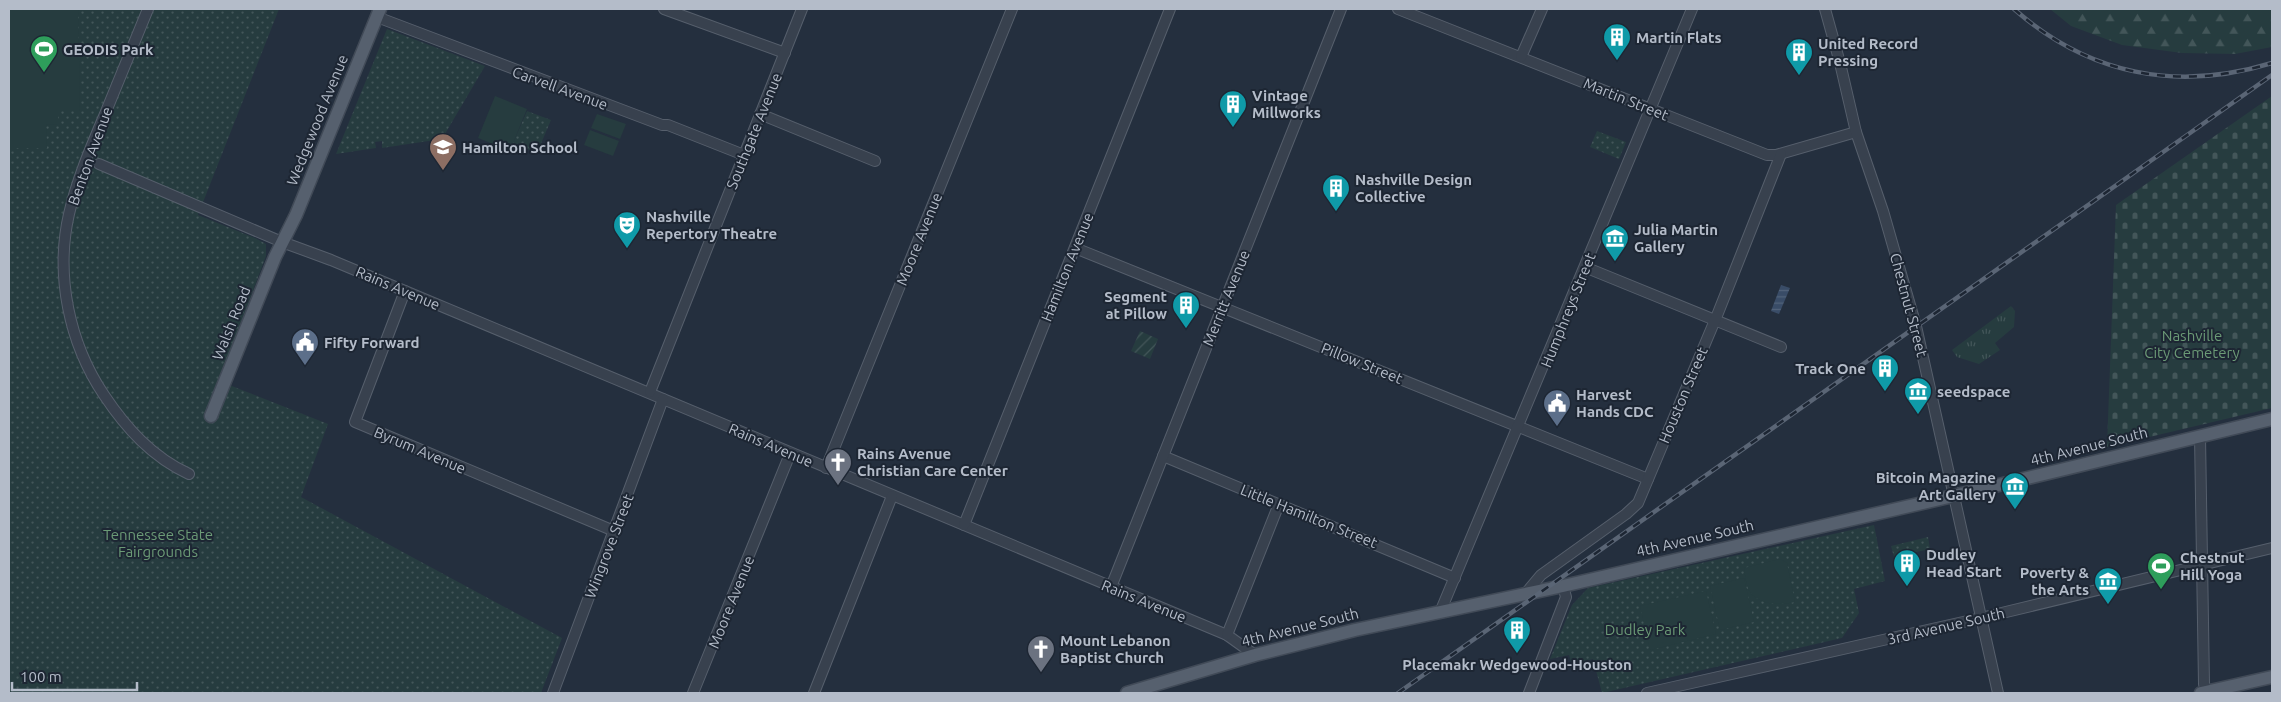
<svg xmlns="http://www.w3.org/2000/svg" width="2281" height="702" viewBox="0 0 2281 702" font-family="Ubuntu,sans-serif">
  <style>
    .grass { fill: url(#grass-tufts) }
    .forest { fill: url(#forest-firs) }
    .cemetery { fill: url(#cemetery-stones) }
    .park { fill: url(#park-dots) }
    .garden { fill: url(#garden-furrows) }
    .pitch { fill: #263c3f }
    .water { fill: url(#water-rules) }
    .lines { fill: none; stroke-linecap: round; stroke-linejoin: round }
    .minor-casing { stroke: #565f6c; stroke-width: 12 }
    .major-casing { stroke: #414a57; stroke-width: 15 }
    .minor { stroke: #38414e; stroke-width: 10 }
    .major { stroke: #56606e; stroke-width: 12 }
    .rail-casing { stroke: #5a6575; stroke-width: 4.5 }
    .rail { stroke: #1d2633; stroke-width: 2.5; stroke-dasharray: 8; stroke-linecap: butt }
    .labels { text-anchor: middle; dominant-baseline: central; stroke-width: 4; stroke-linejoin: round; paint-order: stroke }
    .poi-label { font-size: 15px; font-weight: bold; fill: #b4bcc9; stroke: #1d2633; text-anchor: start }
    .street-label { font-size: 15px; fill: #b4bcc9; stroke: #1d2633 }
    .park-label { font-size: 15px; fill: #6b9a76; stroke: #1d2633 }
  </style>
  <defs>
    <pattern id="grass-tufts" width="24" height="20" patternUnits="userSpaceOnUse" patternTransform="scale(1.25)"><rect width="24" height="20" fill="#263c3f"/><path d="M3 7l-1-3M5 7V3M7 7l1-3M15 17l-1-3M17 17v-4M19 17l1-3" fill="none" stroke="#435659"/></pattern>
    <pattern id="forest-firs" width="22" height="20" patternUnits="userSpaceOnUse" patternTransform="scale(1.25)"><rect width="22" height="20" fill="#263c3f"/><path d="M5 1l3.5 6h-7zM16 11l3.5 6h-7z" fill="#435659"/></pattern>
    <pattern id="cemetery-stones" width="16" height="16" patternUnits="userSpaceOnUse" patternTransform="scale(1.25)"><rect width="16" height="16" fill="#263c3f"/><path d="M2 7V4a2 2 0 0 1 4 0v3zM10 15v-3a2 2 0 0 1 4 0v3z" fill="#435659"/></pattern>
    <pattern id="park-dots" width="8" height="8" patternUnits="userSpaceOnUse" patternTransform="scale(1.25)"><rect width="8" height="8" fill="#263c3f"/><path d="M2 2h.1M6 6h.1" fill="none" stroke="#435659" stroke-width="1.8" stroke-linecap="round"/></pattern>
    <pattern id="garden-furrows" width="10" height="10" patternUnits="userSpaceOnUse" patternTransform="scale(1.25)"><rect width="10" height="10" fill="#263c3f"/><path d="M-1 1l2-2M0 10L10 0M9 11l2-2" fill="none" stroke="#435659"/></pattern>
    <pattern id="water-rules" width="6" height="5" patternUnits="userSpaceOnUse" patternTransform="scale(1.25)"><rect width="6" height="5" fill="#394c67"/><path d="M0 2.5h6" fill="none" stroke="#53647b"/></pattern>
  </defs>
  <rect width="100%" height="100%" fill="#242f3e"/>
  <path class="grass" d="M2011,306L2015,311L2014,327L1995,343L2000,350L1979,364L1957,357L1952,350Z"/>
  <path class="forest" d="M2050,9H2272V47L2235,54L2182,53L2122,45L2071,26Z"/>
  <path class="cemetery" d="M2272,96V408L2107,447L2116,205Z"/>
  <g class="park">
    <path d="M9,9H279L198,215L255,238L266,244V256L219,381L328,424L301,497L562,638L541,693H9Z"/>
    <path d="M387,29L485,66L442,139L382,148V141L375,142L376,148L336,154Z"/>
    <path d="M527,111L551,120L537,153L513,143Z"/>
    <path d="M1597,131L1626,142L1619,159L1590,147Z"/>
    <path d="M1874,525L1885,581L1854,589L1859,613L1842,638L1602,693L1593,659L1572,665L1569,655L1550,659L1572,605L1588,588Z"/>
    <path d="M1928,537L1930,549L1894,557L1891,546Z"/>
  </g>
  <path class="garden" d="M1140,331L1158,339L1150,359L1131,351Z"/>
  <g class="pitch">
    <path d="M9,9H78L80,111H58V124L46,125L47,148H9Z"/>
    <path d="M495,96L527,109L510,151L478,138Z"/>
    <path d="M597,114L626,124L620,139L591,128Z"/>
    <path d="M590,130L619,141L613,156L584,145Z"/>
    <path d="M1780,559L1787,563L1795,602C1780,605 1761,606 1750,592C1746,586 1745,575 1744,568Z"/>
    <path d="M1744,578L1754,622L1720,630L1710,586Z"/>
    <path d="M1706,591L1716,634L1650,650L1640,606Z"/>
  </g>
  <path class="water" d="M1781,285L1790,288L1779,314L1771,311Z"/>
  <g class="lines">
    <g class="minor-casing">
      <g id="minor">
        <path d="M148,9C134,44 119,79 105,114C91,147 77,179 69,214C55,275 69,343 104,395C126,428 152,457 189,474"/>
        <path d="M664,9L785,53"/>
        <path d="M1398,9L1767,155H1776L1856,132"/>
        <path d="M1825,9L1840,63L1856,132L1883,211L1916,326L1998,693"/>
        <path d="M377,17L662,125H668L744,155"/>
        <path d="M1521,57L1542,9"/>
        <path d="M760,114L875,161"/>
        <path d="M99,164L282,242L331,260C630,385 928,512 1227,635L1255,655"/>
        <path d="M1075,248L1648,479"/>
        <path d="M1586,265L1592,270L1781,347"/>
        <path d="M405,291L355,422L614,531"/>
        <path d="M650,392L802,9"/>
        <path d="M2200,436L2204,684L2207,693"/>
        <path d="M1163,456L1455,578"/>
        <path d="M826,468L1012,9"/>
        <path d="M964,525L1170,9"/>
        <path d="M1111,587L1341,9"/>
        <path d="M1526,593L1541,575L1626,514L1638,503L1718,313L1781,154"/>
        <path d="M1441,610L1692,9"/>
        <path d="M1227,635L1279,504"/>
        <path d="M553,693L663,399"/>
        <path d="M693,693L790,454"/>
        <path d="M814,693L892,496"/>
        <path d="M1529,693L1566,597L1563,586"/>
        <path d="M1647,693L1981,618L2272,548"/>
      </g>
    </g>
    <g class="major-casing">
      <g id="major">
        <path d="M211,416L275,257L296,215L380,9"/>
        <path d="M1127,693L1255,655L1355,630L1563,586L1953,496L2272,419"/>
        <path d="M2201,693L2272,677"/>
      </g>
    </g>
    <use href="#minor" class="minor"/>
    <use href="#major" class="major"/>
    <g class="rail-casing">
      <g id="rail">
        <path d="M2014,9C2089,75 2177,92 2272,63"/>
        <path d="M1398,693L2272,75"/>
      </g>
    </g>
    <use href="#rail" class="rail"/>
  </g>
  <defs>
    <g id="building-pin" transform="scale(1.4375)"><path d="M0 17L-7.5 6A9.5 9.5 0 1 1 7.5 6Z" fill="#0f9aa8" stroke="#1d2633"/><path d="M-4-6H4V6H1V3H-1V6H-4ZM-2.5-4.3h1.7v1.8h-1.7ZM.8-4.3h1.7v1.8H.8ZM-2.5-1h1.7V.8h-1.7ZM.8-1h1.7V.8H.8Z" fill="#fff"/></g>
    <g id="stadium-pin" transform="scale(1.4375)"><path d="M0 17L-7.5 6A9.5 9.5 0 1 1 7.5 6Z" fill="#2e9e5b" stroke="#1d2633"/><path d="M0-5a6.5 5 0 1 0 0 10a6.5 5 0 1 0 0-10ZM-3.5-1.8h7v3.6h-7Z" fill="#fff"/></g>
    <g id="school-pin" transform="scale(1.4375)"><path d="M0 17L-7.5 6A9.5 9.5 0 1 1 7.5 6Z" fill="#8d6e63" stroke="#1d2633"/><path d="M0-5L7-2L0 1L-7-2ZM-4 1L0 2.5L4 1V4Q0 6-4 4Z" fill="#fff"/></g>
    <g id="theatre-pin" transform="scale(1.4375)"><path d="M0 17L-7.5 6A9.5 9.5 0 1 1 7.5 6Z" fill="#0f9aa8" stroke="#1d2633"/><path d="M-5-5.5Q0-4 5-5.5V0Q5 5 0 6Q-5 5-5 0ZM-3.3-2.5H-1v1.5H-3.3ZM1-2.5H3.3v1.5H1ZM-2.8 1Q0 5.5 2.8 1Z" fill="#fff"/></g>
    <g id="museum-pin" transform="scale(1.4375)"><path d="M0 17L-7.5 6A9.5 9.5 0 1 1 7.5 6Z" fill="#0f9aa8" stroke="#1d2633"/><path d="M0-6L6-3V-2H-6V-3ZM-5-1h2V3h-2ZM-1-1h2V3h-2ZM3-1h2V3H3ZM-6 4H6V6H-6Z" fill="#fff"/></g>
    <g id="civic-pin" transform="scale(1.4375)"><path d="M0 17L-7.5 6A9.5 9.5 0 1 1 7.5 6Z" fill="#5c6f8a" stroke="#1d2633"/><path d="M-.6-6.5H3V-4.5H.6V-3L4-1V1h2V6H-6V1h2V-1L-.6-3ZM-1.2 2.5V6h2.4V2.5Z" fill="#fff"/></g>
    <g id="church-pin" transform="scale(1.4375)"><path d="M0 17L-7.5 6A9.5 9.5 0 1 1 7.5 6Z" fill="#6b7280" stroke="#1d2633"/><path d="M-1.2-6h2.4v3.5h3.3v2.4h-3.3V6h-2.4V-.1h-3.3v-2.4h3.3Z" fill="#fff"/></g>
  </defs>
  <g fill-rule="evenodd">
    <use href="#building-pin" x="1617" y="37"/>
    <use href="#stadium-pin" x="44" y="49"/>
    <use href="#building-pin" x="1799" y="52"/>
    <use href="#building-pin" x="1233" y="104"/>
    <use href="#school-pin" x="443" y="147"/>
    <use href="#building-pin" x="1336" y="188"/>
    <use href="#theatre-pin" x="627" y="225"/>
    <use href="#museum-pin" x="1615" y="238"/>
    <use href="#building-pin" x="1186" y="305"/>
    <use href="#civic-pin" x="305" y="342"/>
    <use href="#building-pin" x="1885" y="368"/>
    <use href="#museum-pin" x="1918" y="391"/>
    <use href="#civic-pin" x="1557" y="403"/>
    <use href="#church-pin" x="838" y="462"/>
    <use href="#museum-pin" x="2015" y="486"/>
    <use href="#building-pin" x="1907" y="563"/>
    <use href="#stadium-pin" x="2161" y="566"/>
    <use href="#museum-pin" x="2108" y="581"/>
    <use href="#building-pin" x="1517" y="630"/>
    <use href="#church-pin" x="1041" y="649"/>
  </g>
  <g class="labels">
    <g class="poi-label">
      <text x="1636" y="37">Martin Flats</text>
      <text x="1818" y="43">United Record<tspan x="1818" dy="17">Pressing</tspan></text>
      <text x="63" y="49">GEODIS Park</text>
      <text x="1252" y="95">Vintage<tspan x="1252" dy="17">Millworks</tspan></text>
      <text x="462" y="147">Hamilton School</text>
      <text x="1355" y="179">Nashville Design<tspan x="1355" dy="17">Collective</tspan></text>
      <text x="646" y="216">Nashville<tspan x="646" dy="17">Repertory Theatre</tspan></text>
      <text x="1634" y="229">Julia Martin<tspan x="1634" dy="17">Gallery</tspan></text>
      <text x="1167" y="296" text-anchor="end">Segment<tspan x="1167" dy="17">at Pillow</tspan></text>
      <text x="324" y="342">Fifty Forward</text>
      <text x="1866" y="368" text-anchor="end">Track One</text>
      <text x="1937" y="391">seedspace</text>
      <text x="1576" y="394">Harvest<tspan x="1576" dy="17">Hands CDC</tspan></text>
      <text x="857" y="453">Rains Avenue<tspan x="857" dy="17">Christian Care Center</tspan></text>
      <text x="1996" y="477" text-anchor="end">Bitcoin Magazine<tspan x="1996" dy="17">Art Gallery</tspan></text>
      <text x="1926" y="554">Dudley<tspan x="1926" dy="17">Head Start</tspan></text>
      <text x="2180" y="557">Chestnut<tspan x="2180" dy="17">Hill Yoga</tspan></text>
      <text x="2089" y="572" text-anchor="end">Poverty &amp;<tspan x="2089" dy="17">the Arts</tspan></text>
      <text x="1060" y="640">Mount Lebanon<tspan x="1060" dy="17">Baptist Church</tspan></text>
      <text x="1517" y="664" text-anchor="middle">Placemakr Wedgewood-Houston</text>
    </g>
    <g class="street-label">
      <text transform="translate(560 88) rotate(20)">Carvell Avenue</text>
      <text transform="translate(1626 99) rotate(22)">Martin Street</text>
      <text transform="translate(317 120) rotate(-68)">Wedgewood Avenue</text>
      <text transform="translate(754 131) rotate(-68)">Southgate Avenue</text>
      <text transform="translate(90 156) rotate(-70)">Benton Avenue</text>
      <text transform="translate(919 239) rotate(-68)">Moore Avenue</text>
      <text transform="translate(1067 267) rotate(-68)">Hamilton Avenue</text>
      <text transform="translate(398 288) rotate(23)">Rains Avenue</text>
      <text transform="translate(1226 298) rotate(-68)">Merritt Avenue</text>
      <text transform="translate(1909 305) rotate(75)">Chestnut Street</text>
      <text transform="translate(1568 310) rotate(-68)">Humphreys Street</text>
      <text transform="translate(231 323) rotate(-68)">Walsh Road</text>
      <text transform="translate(1362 363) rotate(22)">Pillow Street</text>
      <text transform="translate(1683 395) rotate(-67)">Houston Street</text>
      <text transform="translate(771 445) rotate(23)">Rains Avenue</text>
      <text transform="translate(2089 446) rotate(-14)">4th Avenue South</text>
      <text transform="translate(420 450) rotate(23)">Byrum Avenue</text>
      <text transform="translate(1309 516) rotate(22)">Little Hamilton Street</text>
      <text transform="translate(1695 538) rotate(-13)">4th Avenue South</text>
      <text transform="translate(609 546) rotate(-69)">Wingrove Street</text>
      <text transform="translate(1144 601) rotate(22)">Rains Avenue</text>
      <text transform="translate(731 602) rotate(-68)">Moore Avenue</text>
      <text transform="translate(1946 626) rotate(-13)">3rd Avenue South</text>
      <text transform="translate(1300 627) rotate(-14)">4th Avenue South</text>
    </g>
    <g class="park-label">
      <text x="2192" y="335">Nashville<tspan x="2192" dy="17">City Cemetery</tspan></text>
      <text x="158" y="534">Tennessee State<tspan x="158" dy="17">Fairgrounds</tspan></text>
      <text x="1645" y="629">Dudley Park</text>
    </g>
  </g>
  <rect width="2281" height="702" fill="none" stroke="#b4bcc9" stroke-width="20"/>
  <path d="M12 682v8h125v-8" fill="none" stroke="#b4bcc9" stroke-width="2.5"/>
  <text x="20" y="682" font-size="15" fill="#b4bcc9" stroke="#1d2633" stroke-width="4" paint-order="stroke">100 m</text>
</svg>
